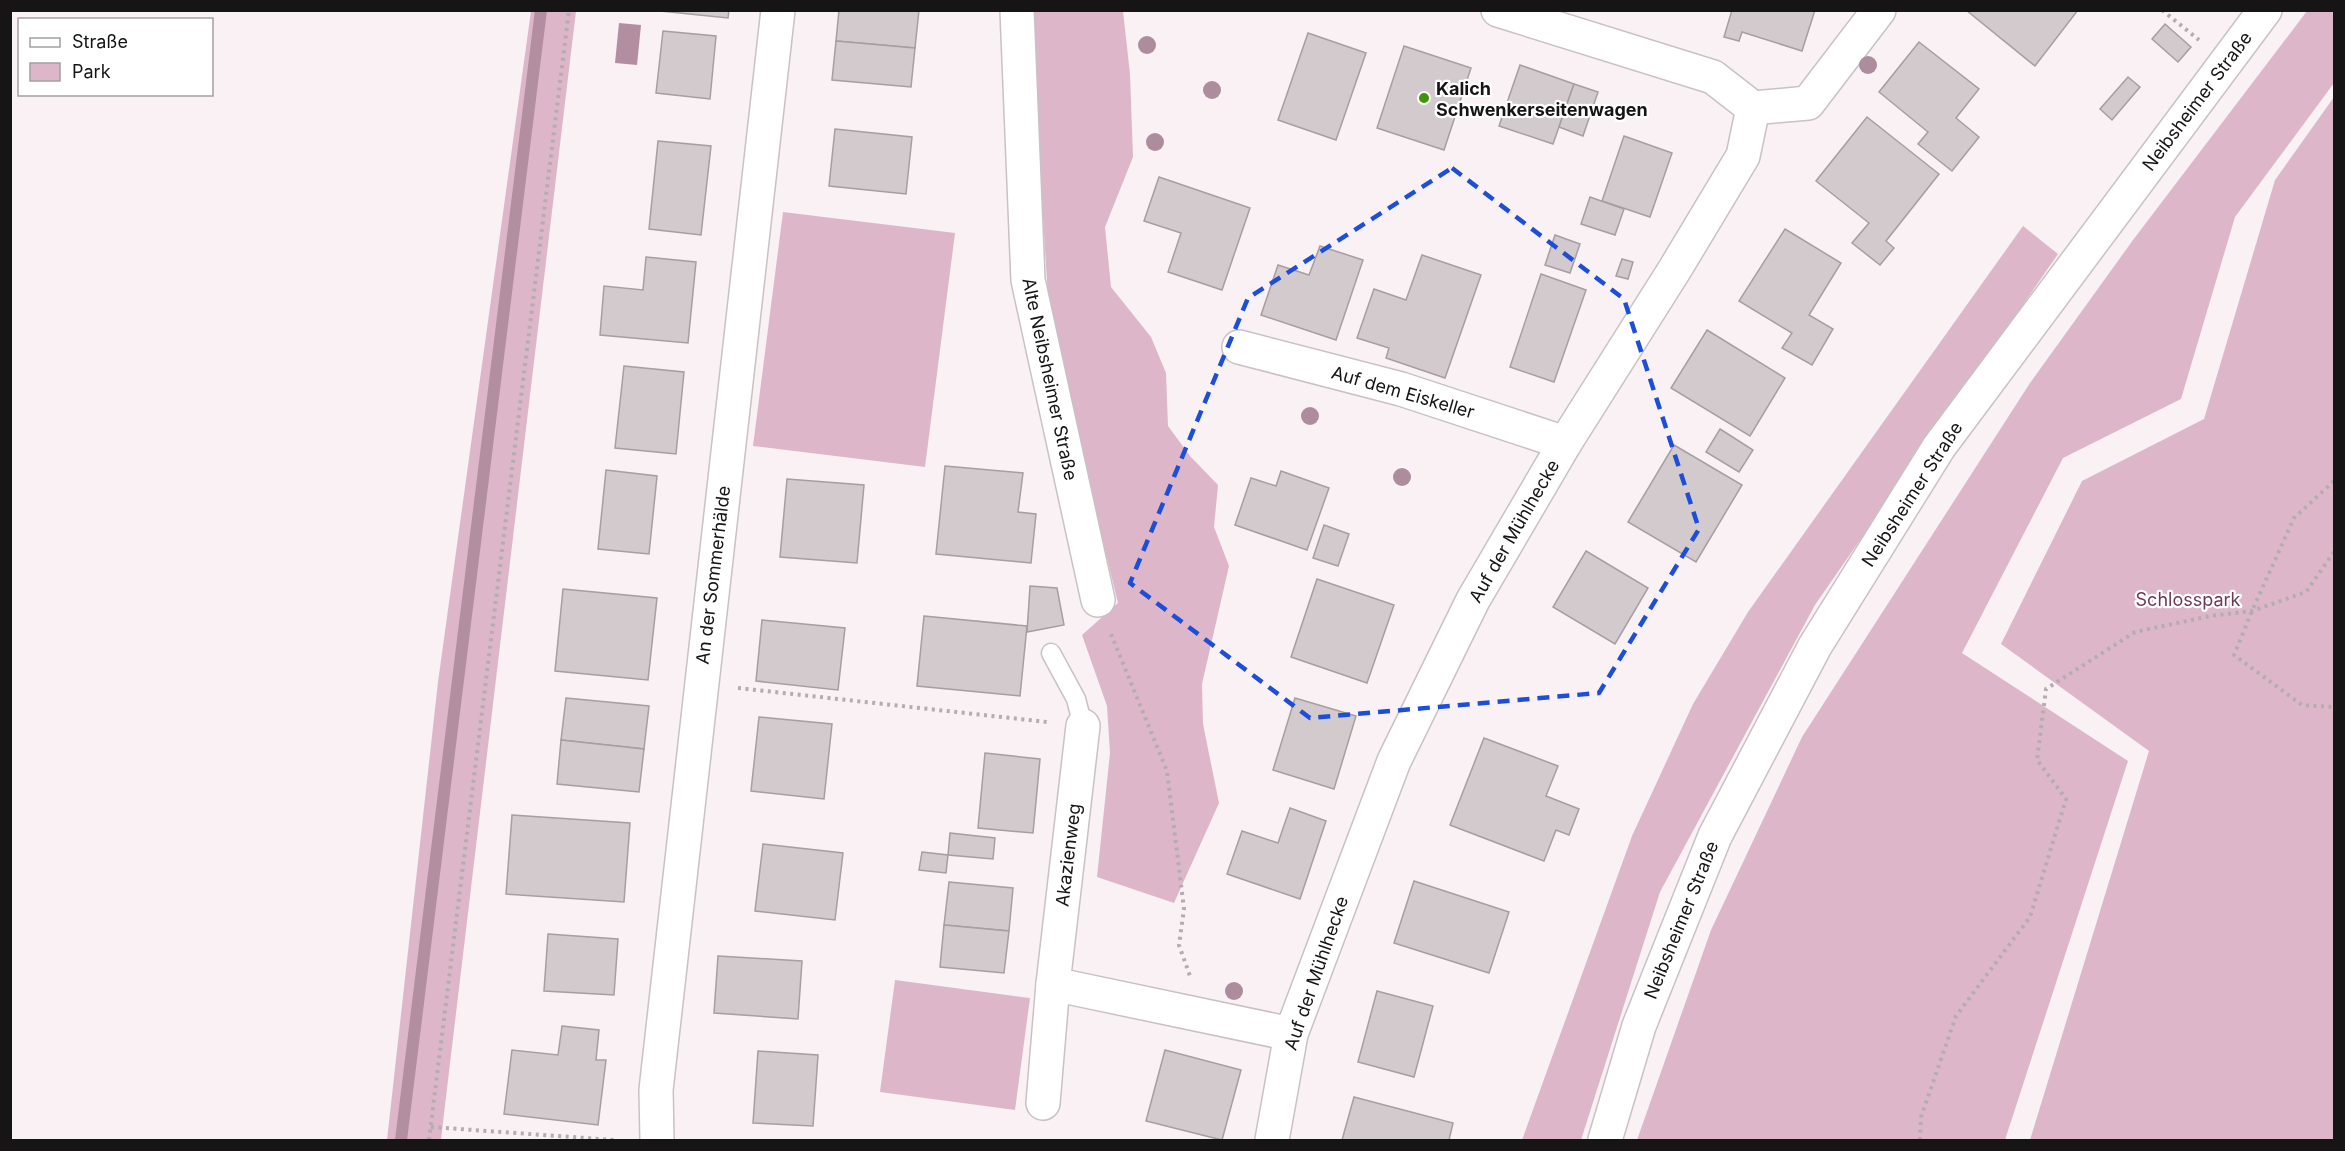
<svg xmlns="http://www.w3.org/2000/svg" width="2345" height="1151" viewBox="0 0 2345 1151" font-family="Inter,sans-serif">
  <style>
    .green { fill: #ddb7c9 }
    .water { fill: #b38ea0 }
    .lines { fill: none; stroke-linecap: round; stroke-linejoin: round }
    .stream { stroke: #b38ea0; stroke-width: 12 }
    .building { fill: #d2cacd; stroke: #a69ea2; stroke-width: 1.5 }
    .service-casing { stroke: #c9c1c4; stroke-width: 21 }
    .minor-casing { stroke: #c9c1c4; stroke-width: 36 }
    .tertiary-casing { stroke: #c9c1c4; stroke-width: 36 }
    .path { stroke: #b3adb0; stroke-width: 4; stroke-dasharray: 3 4.5; stroke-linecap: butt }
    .service { stroke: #fff; stroke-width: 18 }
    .minor { stroke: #fff; stroke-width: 33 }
    .tertiary { stroke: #fff; stroke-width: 33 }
    .tree { fill: #ac8c9d }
    .marked { fill: none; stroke: #1d4ed8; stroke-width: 4.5; stroke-dasharray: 12 8; stroke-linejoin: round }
    .poi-dot { fill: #3e9509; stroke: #fff; stroke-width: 2 }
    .labels { text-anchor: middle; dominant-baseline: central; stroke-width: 4.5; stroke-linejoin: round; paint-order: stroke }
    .poi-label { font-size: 18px; font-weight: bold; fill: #161415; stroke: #fff; text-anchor: start }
    .street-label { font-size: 18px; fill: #161415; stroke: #fff }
    .park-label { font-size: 18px; fill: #6d3a55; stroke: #fff }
  </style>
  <rect width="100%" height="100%" fill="#f9f1f4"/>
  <g class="green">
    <path d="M531,11H576L443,1122L441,1140H387L438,682Z"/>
    <path d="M1032,11H1123L1130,74L1133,157L1105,227L1111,287L1151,337L1166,373L1168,426L1190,456L1218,485L1214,527L1229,566L1202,684L1203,724L1219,803L1174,903L1097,877L1110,753L1107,706L1082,635L1118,603L1081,452L1051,346L1031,22Z"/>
    <path d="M2307,11H2334V83L2235,217L2181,399L2063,458L1962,653L2128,761L2005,1140H1637L1711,930L1802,737L2030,383L2133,240Z"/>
    <path d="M2334,97V1140H2030L2149,751L2001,644L2082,481L2204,419L2275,180Z"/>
    <path d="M783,212L955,233L925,467L753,446Z"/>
    <path d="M2023,226L2058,254L1815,605L1660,892L1581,1140H1522L1632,836L1693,704L1748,612Z"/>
    <path d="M895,980L1030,998L1015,1110L880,1092Z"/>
  </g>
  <path class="water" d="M619,23L641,25L637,65L615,63Z"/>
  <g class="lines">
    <path class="stream" d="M401,1140L541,10"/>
  </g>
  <g class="building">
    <path d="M650,10H729L728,18Z"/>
    <path d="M839,10H919L915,48L836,41Z"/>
    <path d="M1732,10H1815L1802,51L1742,32L1739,41L1724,37Z"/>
    <path d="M1966,10H2078L2035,66Z"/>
    <path d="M2165,24L2191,47L2178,62L2152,39Z"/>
    <path d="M663,31L716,36L710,99L656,93Z"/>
    <path d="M1308,33L1366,53L1336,140L1278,120Z"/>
    <path d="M836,41L915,48L911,87L832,80Z"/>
    <path d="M1919,42L1979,89L1956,118L1979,137L1952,171L1918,144L1928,132L1879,92Z"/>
    <path d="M1404,46L1471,68L1444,150L1377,128Z"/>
    <path d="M1520,65L1574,84L1553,144L1499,126Z"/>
    <path d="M2128,77L2140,87L2112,120L2100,109Z"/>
    <path d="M1574,84L1598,92L1583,136L1559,127Z"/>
    <path d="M1867,117L1939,174L1886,241L1894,248L1880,265L1852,243L1869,223L1816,181Z"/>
    <path d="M835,129L912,137L906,194L829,186Z"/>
    <path d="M1624,136L1672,153L1650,217L1602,201Z"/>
    <path d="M658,141L711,146L701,235L649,229Z"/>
    <path d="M1159,177L1250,208L1222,290L1168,272L1181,233L1144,221Z"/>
    <path d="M1590,197L1624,209L1615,235L1581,224Z"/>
    <path d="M1785,229L1841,263L1809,315L1833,329L1812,365L1782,348L1792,333L1739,301Z"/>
    <path d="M1555,235L1580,244L1570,273L1545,265Z"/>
    <path d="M1320,246L1363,260L1336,340L1261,315L1278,265L1309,275Z"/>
    <path d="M1422,255L1481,275L1445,378L1386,358L1389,348L1357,338L1374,289L1406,300Z"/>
    <path d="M646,257L696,262L688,343L600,335L604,286L643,290Z"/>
    <path d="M1622,259L1633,262L1628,279L1616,276Z"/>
    <path d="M1541,274L1586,290L1554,382L1510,367Z"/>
    <path d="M1707,330L1785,378L1750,436L1671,388Z"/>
    <path d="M624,366L684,372L676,454L615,448Z"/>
    <path d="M1720,429L1753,450L1739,472L1706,452Z"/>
    <path d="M1674,445L1742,485L1696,562L1628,522Z"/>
    <path d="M945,466L1023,473L1018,512L1036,514L1031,563L936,554Z"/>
    <path d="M606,470L657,476L649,554L598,549Z"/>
    <path d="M1281,471L1329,488L1307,550L1235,525L1251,478L1276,486Z"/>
    <path d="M787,479L864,485L857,563L780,557Z"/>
    <path d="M1324,525L1349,534L1338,566L1313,558Z"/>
    <path d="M1586,551L1648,588L1615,644L1553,607Z"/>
    <path d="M1317,579L1394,605L1367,683L1291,657Z"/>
    <path d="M1030,586L1057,588L1064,625L1027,632Z"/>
    <path d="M563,589L657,598L648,680L555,671Z"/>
    <path d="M924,616L1027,626L1020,696L917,686Z"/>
    <path d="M762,620L845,628L838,690L756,681Z"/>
    <path d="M566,698L649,706L644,749L561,740Z"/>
    <path d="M1295,698L1356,716L1334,789L1273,770Z"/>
    <path d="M759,717L832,724L824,799L751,791Z"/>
    <path d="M1484,738L1558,766L1546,796L1579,809L1569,835L1556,830L1544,861L1450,825Z"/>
    <path d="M561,740L644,749L639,792L557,784Z"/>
    <path d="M985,753L1040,759L1033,833L978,828Z"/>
    <path d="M1290,808L1326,821L1300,899L1227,874L1242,831L1278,843Z"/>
    <path d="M512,815L630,823L624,902L506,894Z"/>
    <path d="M950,833L995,838L993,859L948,855Z"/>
    <path d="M763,844L843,853L835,920L755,911Z"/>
    <path d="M922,852L948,855L946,873L919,870Z"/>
    <path d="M1414,881L1509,912L1489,973L1394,943Z"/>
    <path d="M949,882L1013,888L1009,931L944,925Z"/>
    <path d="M944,925L1009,931L1004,973L940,967Z"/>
    <path d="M548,934L618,939L614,995L544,991Z"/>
    <path d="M718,956L802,961L798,1019L714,1013Z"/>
    <path d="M1377,991L1433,1006L1414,1077L1358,1062Z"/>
    <path d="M562,1026L599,1030L596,1060H606L598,1125L504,1114L512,1050L558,1055Z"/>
    <path d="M1165,1050L1241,1070L1222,1140L1146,1121Z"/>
    <path d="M758,1051L818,1055L813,1126L753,1123Z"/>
    <path d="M1354,1097L1453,1123L1449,1140H1342Z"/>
  </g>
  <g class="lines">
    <g class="service-casing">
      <path id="service" d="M1051,653L1076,699L1083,726"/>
    </g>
    <g class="minor-casing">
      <g id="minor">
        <path d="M1017,10L1028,280L1098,600"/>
        <path d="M1498,10L1713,77L1753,108"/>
        <path d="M1753,108L1808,103L1879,10"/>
        <path d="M1239,347L1401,389L1565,443"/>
        <path d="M1053,984L1291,1034"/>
        <path d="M1043,1103L1053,984L1083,726"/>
        <path d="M657,1140L656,1090L778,10"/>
        <path d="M1272,1140L1291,1034L1394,761L1473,600L1565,443L1675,269L1743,156L1753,108"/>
      </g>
    </g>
    <g class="tertiary-casing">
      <path id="tertiary" d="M1605,1140L1639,1026L1715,836L1815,646L1939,447L2265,10"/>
    </g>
    <g class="path">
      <path d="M2162,10L2199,40"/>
      <path d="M2334,481L2294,518L2252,611L2234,655L2302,705L2334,707"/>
      <path d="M1111,634L1167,771L1184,909L1179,945L1190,976"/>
      <path d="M738,688L1047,722"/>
      <path d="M431,1127L614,1140"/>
      <path d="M429,1140L569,10"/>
      <path d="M1920,1140L1921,1117L1956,1016L2030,917L2066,799L2037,760L2046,689L2135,632L2210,616L2252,611L2306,592L2334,552"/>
    </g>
    <use href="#service" class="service"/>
    <use href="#minor" class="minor"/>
    <use href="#tertiary" class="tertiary"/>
  </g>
  <g class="tree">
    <circle cx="1147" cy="45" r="9"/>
    <circle cx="1868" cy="65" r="9"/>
    <circle cx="1212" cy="90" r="9"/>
    <circle cx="1155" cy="142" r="9"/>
    <circle cx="1310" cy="416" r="9"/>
    <circle cx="1402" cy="477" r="9"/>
    <circle cx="1234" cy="991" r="9"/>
  </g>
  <path class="marked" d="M1452,168L1624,299L1699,529L1599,693L1310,718L1130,583L1248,298Z"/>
  <circle class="poi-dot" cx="1424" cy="98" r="6"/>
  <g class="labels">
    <g class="poi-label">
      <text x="1436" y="88">Kalich<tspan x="1436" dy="21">Schwenkerseitenwagen</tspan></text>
    </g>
    <g class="street-label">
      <text transform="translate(2197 101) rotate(-53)">Neibsheimer Straße</text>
      <text transform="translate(1050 379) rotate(78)">Alte Neibsheimer Straße</text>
      <text transform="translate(1403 392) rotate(16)">Auf dem Eiskeller</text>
      <text transform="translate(1912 494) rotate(-57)">Neibsheimer Straße</text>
      <text transform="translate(1514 531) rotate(-60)">Auf der Mühlhecke</text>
      <text transform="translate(713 575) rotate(-83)">An der Sommerhälde</text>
      <text transform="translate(1068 855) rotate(-83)">Akazienweg</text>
      <text transform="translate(1681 920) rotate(-68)">Neibsheimer Straße</text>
      <text transform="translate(1316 973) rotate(-71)">Auf der Mühlhecke</text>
    </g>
    <g class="park-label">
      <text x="2188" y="599">Schlosspark</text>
    </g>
  </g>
  <rect width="2345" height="1151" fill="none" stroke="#161415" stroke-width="24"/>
  <rect x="18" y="18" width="195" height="78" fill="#ffffff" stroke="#a2a1a1" stroke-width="1.5"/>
  <rect x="30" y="38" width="30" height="9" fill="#ffffff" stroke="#a2a1a1" stroke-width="1.5"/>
  <text x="72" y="48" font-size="18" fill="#161415">Straße</text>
  <rect x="30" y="63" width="30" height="18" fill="#ddb7c9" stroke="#a2a1a1" stroke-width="1.5"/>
  <text x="72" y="78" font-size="18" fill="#161415">Park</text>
</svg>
